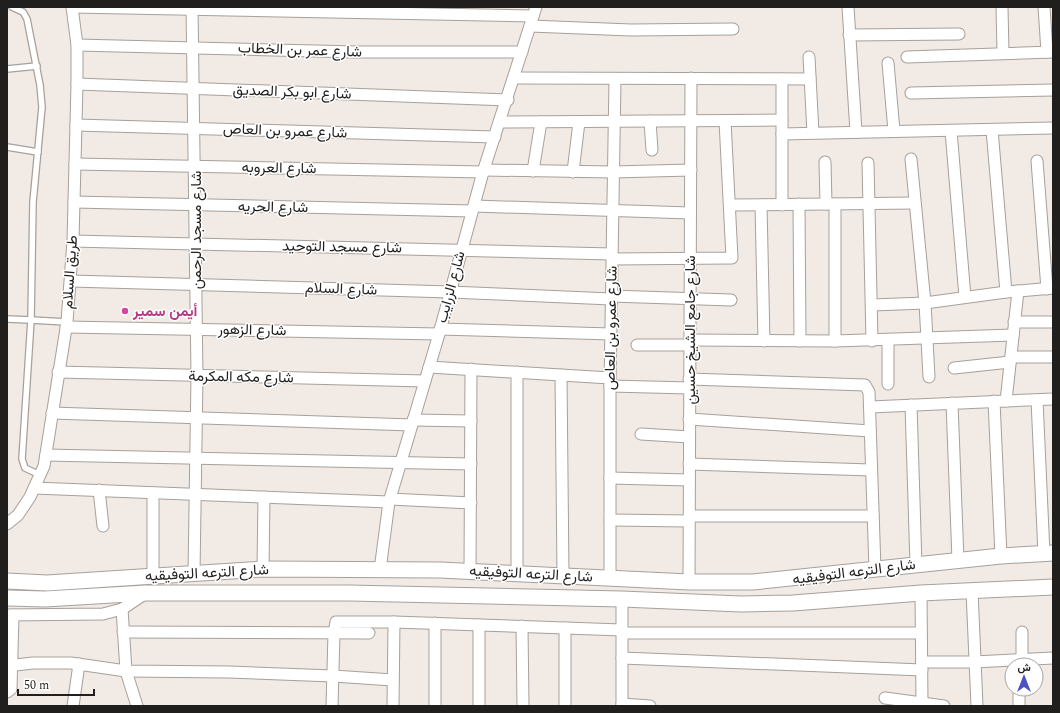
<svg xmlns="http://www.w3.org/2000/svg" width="1060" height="713" viewBox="0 0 1060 713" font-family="Spectral,Vazirmatn,serif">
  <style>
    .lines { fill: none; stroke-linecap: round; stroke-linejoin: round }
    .service-casing { stroke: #a7a09b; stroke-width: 8 }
    .minor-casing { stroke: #a7a09b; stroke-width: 13 }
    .secondary-casing { stroke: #a7a09b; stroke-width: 17 }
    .service { stroke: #fff; stroke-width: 5.5 }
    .minor { stroke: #fff; stroke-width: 11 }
    .secondary { stroke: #fff; stroke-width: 15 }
    .hotel-dot { fill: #d1479c; stroke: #fff; stroke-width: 1.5 }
    .labels { text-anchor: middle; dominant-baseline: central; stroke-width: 3; stroke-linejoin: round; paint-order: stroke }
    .street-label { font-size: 15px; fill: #211f1d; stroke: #fff }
    .hotel-label { font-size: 15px; font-weight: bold; fill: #b23c85; stroke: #fff; text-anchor: start }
  </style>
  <rect width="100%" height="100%" fill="#f1eae5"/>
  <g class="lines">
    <g class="service-casing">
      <g id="service">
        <path d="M7,69L37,66"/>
        <path d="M7,147L38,152"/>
        <path d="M7,319L31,320L33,202L42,107L40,85L27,19L23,12L12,7"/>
        <path d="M40,475L25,468L22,459L31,320L67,322"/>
      </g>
    </g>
    <g class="minor-casing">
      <g id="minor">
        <path d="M72,7L533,16"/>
        <path d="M192,7L197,376L194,574"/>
        <path d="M848,7L856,132"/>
        <path d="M1002,7L1003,53"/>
        <path d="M1044,7L1047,52"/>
        <path d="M530,26L631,30L733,29"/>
        <path d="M849,35L959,34"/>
        <path d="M77,45L356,52H522"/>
        <path d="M809,57L813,133"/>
        <path d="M907,57L1053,52"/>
        <path d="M888,63L894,131"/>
        <path d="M514,78L810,79"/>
        <path d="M782,79V205"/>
        <path d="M77,84L508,100"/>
        <path d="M911,93L1053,90"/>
        <path d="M650,121L652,150"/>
        <path d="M500,122L782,120"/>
        <path d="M76,125L495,137"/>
        <path d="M992,130L1006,292"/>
        <path d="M951,131L965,297"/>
        <path d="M782,134L1053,128"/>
        <path d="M911,159L925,303L929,377"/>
        <path d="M1037,161L1047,289"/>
        <path d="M825,162L826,204"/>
        <path d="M868,163L872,341"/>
        <path d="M75,164L483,172"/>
        <path d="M484,170L613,172L691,170"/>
        <path d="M533,171L541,122"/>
        <path d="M573,172L579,122"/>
        <path d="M74,202L472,211"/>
        <path d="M799,204L800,341"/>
        <path d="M835,204V341"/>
        <path d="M731,205L915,203"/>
        <path d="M761,205L764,341"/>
        <path d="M474,206L690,213"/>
        <path d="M73,241L612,254"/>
        <path d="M612,259L732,258L725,121"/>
        <path d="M71,281L450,292L611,299"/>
        <path d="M611,296L731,300"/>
        <path d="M872,305L925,303L1006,292L1053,288"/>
        <path d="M1014,322H1053"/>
        <path d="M66,327L439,334"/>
        <path d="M440,329L611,334"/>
        <path d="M690,340L835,341L1013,335"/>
        <path d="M637,345H690"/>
        <path d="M1011,357H1053"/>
        <path d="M429,367L610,378"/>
        <path d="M954,368L1010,362"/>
        <path d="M58,372L425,381"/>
        <path d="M517,372V573"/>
        <path d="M561,375L563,575"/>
        <path d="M689,379L865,385L869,392L875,569"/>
        <path d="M888,384V340"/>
        <path d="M610,386L689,388"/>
        <path d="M1037,400L1044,554"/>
        <path d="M994,401L1001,556"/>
        <path d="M1006,401L1018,291"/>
        <path d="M952,403L958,560"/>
        <path d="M911,405L916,565"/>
        <path d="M870,407L1053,399"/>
        <path d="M52,413L412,425"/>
        <path d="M689,419L870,431"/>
        <path d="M413,420L471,421"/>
        <path d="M641,434L689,437"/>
        <path d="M46,455L471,464"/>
        <path d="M689,464L871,470"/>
        <path d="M610,478L689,480"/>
        <path d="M34,488L389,502"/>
        <path d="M99,490L103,526"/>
        <path d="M390,499L471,503"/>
        <path d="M689,516H873"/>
        <path d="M610,520L689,521"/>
        <path d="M7,524L18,515L30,497L44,466L67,322L73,241L77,84V45L72,7"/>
        <path d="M263,569L264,497"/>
        <path d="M380,570L389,502L439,334L483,172L536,7"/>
        <path d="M470,571L471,369"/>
        <path d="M153,576V493"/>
        <path d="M610,578V386L615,79"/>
        <path d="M689,582L691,78"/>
        <path d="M972,591L977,706"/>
        <path d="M921,593L922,703"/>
        <path d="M622,599V706"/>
        <path d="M122,609L126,671L137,706"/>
        <path d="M7,615L103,614L122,609L146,593"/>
        <path d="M435,623V706"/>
        <path d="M479,625V706"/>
        <path d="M522,626L523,706"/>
        <path d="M565,628V706"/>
        <path d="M123,632L369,633"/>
        <path d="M1022,632V660"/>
        <path d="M622,633H921"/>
        <path d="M622,658L922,670"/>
        <path d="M922,662H974L1053,658"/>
        <path d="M7,666L33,663H71L126,671L229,672L333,676L393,680"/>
        <path d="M7,692L11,689L13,615"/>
        <path d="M885,698L944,706"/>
        <path d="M622,704L650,706"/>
        <path d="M73,706L79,664"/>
        <path d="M332,706L334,633L336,622H394L622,630"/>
        <path d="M393,706L394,622"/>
        <path d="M1019,706V689"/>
      </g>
    </g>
    <g class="secondary-casing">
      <g id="secondary">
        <path d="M7,581L47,583L263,569L440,570L689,582H753L1001,556L1053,553"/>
        <path d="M7,598L45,599L146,593H349L622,599L741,604L793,603L921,593L1053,587"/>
      </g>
    </g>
    <use href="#service" class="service"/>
    <use href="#minor" class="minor"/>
    <use href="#secondary" class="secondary"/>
  </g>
  <circle class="hotel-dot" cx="125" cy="311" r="4"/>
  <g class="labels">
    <g class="street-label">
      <text transform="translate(300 50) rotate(2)">شارع عمر بن الخطاب</text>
      <text transform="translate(292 92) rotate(2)">شارع ابو بكر الصديق</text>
      <text transform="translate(285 131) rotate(2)">شارع عمرو بن العاص</text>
      <text transform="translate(279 168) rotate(1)">شارع العروبه</text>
      <text transform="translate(273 207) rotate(1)">شارع الحريه</text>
      <text transform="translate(196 230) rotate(-90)">شارع مسجد الرحمن</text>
      <text transform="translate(342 247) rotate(1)">شارع مسجد التوحيد</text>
      <text transform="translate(70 272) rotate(-86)">طريق السلام</text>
      <text transform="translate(451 287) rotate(-75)">شارع الزرايب</text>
      <text transform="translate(341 289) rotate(2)">شارع السلام</text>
      <text transform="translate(611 328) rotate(-89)">شارع عمرو بن العاص</text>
      <text transform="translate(252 330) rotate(1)">شارع الزهور</text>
      <text transform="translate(690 330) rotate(-90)">شارع جامع الشيخ حسين</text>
      <text transform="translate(241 377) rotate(1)">شارع مكه المكرمة</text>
      <text transform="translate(854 572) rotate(-7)">شارع الترعه التوفيقيه</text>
      <text transform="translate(207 573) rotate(-3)">شارع الترعه التوفيقيه</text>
      <text transform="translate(531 574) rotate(3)">شارع الترعه التوفيقيه</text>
    </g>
    <g class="hotel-label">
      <text x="133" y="311">أيمن سمير</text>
    </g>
  </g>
  <rect width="1060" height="713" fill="none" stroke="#211f1d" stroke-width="16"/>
  <g transform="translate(1024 677)"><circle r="19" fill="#ffffff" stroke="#a6a5a5"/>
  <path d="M0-3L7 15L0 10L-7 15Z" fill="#4b50c5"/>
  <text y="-6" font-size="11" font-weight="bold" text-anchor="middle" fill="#211f1d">ش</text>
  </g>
  <path d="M18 689v6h76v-6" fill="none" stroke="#211f1d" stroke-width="2"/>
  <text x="24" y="689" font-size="12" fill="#211f1d" stroke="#ffffff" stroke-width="3" paint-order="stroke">50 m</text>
</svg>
